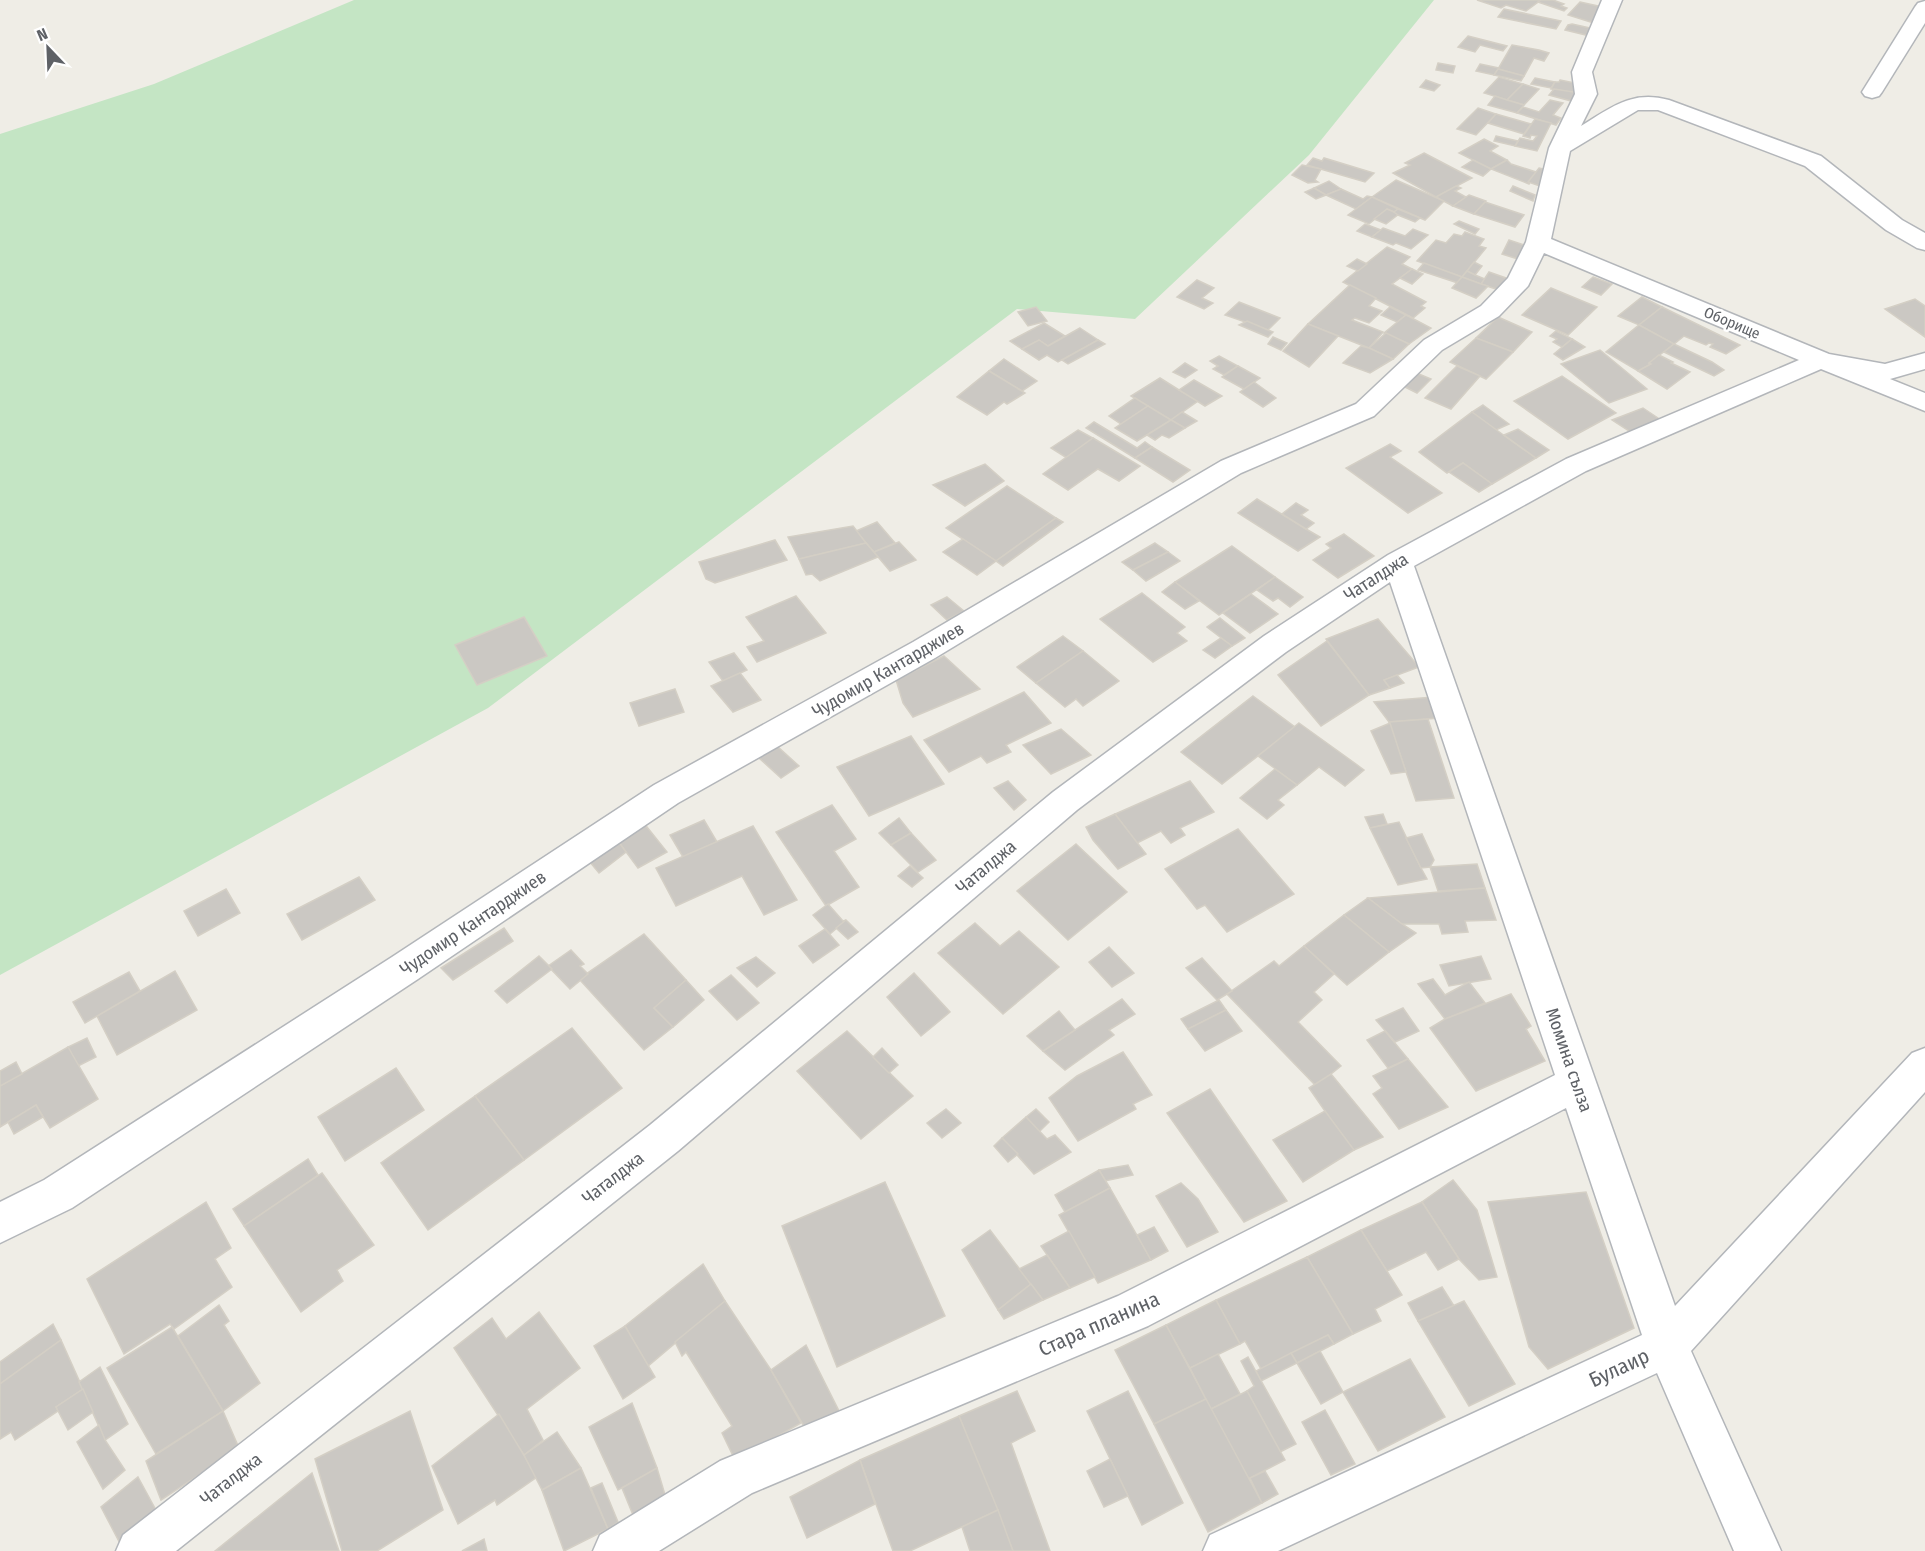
<svg xmlns="http://www.w3.org/2000/svg" width="1925" height="1551" viewBox="0 0 1925 1551" font-family="'Fira Sans Condensed',sans-serif">
  <style>
    .green { fill: #c4e5c4 }
    .building { fill: #cbc8c3; stroke: #d4cfc5; stroke-width: 1.5 }
    .lines { fill: none; stroke-linecap: round; stroke-linejoin: round }
    .street-casing { stroke: #b3b6ba; stroke-width: 3 }
    .street { fill: #fff; fill-rule: evenodd }
    .labels { text-anchor: middle; dominant-baseline: central; stroke-width: 5; stroke-linejoin: round; paint-order: stroke }
    .far-street-label { font-size: 15px; fill: #5e6166; stroke: #fff }
    .street-label { font-size: 18px; fill: #5e6166; stroke: #fff }
    .near-street-label { font-size: 21px; fill: #5e6166; stroke: #fff }
  </style>
  <rect width="100%" height="100%" fill="#efede6"/>
  <path class="green" d="M354,0H1434L1309,155L1135,319L1017,309L488,708L0,975V134L154,84Z"/>
  <g class="building">
    <path d="M1477,0H1541L1526,11L1506,5L1501,8Z"/>
    <path d="M1541,0H1553L1564,4L1561,6L1567,8L1564,11L1538,2Z"/>
    <path d="M1580,2L1603,7L1594,23L1568,15Z"/>
    <path d="M1504,9L1561,21L1556,29L1498,17Z"/>
    <path d="M1572,24L1595,29L1594,37L1565,30L1568,25Z"/>
    <path d="M1468,36L1507,46L1503,51L1480,45L1475,52L1458,47Z"/>
    <path d="M1512,45L1539,50L1549,53L1544,61L1534,58L1524,76L1498,69Z"/>
    <path d="M1438,63L1455,66L1453,73L1436,70Z"/>
    <path d="M1480,64L1499,68L1494,75L1476,71Z"/>
    <path d="M1498,69L1524,76L1521,81L1494,75Z"/>
    <path d="M1499,77L1523,84L1507,100L1484,93Z"/>
    <path d="M1535,78L1555,82L1551,88L1531,84Z"/>
    <path d="M1426,80L1440,85L1434,91L1420,87Z"/>
    <path d="M1560,80L1580,84L1577,93L1551,89L1555,82H1559Z"/>
    <path d="M1523,84L1539,89L1524,105L1507,100Z"/>
    <path d="M1554,89L1580,93L1575,102L1549,95Z"/>
    <path d="M1495,96L1507,100L1524,105L1517,113L1488,105Z"/>
    <path d="M1550,100L1563,103L1553,115L1561,118L1556,125L1517,113L1523,107L1539,112Z"/>
    <path d="M1478,108L1496,114L1476,135L1457,129Z"/>
    <path d="M1496,114L1531,124L1524,134L1488,123Z"/>
    <path d="M1535,119L1551,123L1537,151L1515,146L1520,138L1533,141L1537,136L1531,135L1530,138L1523,136Z"/>
    <path d="M1496,136L1518,141L1515,146L1494,141Z"/>
    <path d="M1484,139L1498,146L1490,151L1507,160L1491,169L1459,153Z"/>
    <path d="M1424,153L1472,178L1436,197L1393,173L1410,165L1405,163Z"/>
    <path d="M1313,158L1322,161L1324,158L1374,173L1365,182L1307,165Z"/>
    <path d="M1473,160L1491,169L1483,176L1462,167Z"/>
    <path d="M1507,160L1511,164L1536,172L1529,184L1491,169Z"/>
    <path d="M1302,165L1321,169L1315,180L1318,182L1308,183L1292,175Z"/>
    <path d="M1539,168L1551,171L1543,187L1528,182Z"/>
    <path d="M1396,180L1444,201L1425,220L1372,197Z"/>
    <path d="M1329,181L1341,189L1326,195L1314,188Z"/>
    <path d="M1456,186L1461,188L1455,191L1466,197L1453,206L1436,197Z"/>
    <path d="M1513,186L1535,195L1533,201L1510,191Z"/>
    <path d="M1314,188L1326,195L1316,199L1305,192Z"/>
    <path d="M1341,189L1363,199L1367,196L1372,197L1356,209L1326,195Z"/>
    <path d="M1469,195L1486,201L1474,214L1453,206Z"/>
    <path d="M1372,197L1398,209L1394,212L1387,209L1369,224L1348,215Z"/>
    <path d="M1485,202L1524,215L1515,227L1474,214Z"/>
    <path d="M1387,209L1399,214L1386,224L1374,219Z"/>
    <path d="M1398,209L1420,218L1415,222L1398,215L1394,212Z"/>
    <path d="M1459,221L1479,229L1475,234L1454,224Z"/>
    <path d="M1365,224L1381,230L1372,237L1357,231Z"/>
    <path d="M1383,228L1405,236L1413,229L1428,235L1411,249L1396,243L1393,245L1372,237Z"/>
    <path d="M1465,232L1484,239L1479,246L1486,248L1462,277L1417,261L1436,240L1446,243L1454,234L1462,236Z"/>
    <path d="M1509,240L1524,245L1518,259L1502,254Z"/>
    <path d="M1387,247L1410,257L1402,264L1412,269L1392,284L1426,302L1421,306L1425,308L1413,318L1343,282Z"/>
    <path d="M1357,259L1367,264L1358,271L1347,266Z"/>
    <path d="M1474,262L1482,266L1475,275L1467,271Z"/>
    <path d="M1424,263L1462,277L1458,283L1418,270Z"/>
    <path d="M1412,269L1423,274L1412,284L1400,278Z"/>
    <path d="M1467,271L1475,275L1485,279L1481,284L1462,277Z"/>
    <path d="M1489,272L1506,278L1499,290L1481,284Z"/>
    <path d="M1462,277L1481,284L1488,286L1476,298L1452,288Z"/>
    <path d="M1593,277L1612,284L1601,295L1582,287Z"/>
    <path d="M1197,280L1214,288L1202,298L1213,303L1204,309L1177,297Z"/>
    <path d="M1350,285L1376,298L1369,306L1382,311L1369,323L1355,318L1352,320L1383,332L1369,348L1308,324Z"/>
    <path d="M1551,288L1597,307L1568,335L1522,315Z"/>
    <path d="M1642,297L1662,307L1639,325L1618,316Z"/>
    <path d="M1915,299L1925,306V337L1885,309Z"/>
    <path d="M1239,302L1280,318L1268,330L1225,315Z"/>
    <path d="M1036,307L1047,321L1028,326L1018,312Z"/>
    <path d="M1390,307L1406,315L1397,322L1381,315Z"/>
    <path d="M1662,307L1740,345L1726,354L1710,347L1713,344L1709,343L1706,345L1684,336L1674,344L1639,325Z"/>
    <path d="M1406,315L1431,328L1409,344L1384,333Z"/>
    <path d="M1498,317L1532,332L1513,352L1476,338Z"/>
    <path d="M1247,321L1268,330L1273,332L1268,337L1239,325Z"/>
    <path d="M1044,323L1065,336L1048,346L1039,340L1022,349L1010,341Z"/>
    <path d="M1308,324L1338,336L1309,367L1283,351Z"/>
    <path d="M1639,325L1674,344L1649,363L1651,364L1638,371L1606,352Z"/>
    <path d="M1080,328L1098,340L1058,362L1047,355L1039,360L1022,349L1039,340L1048,346Z"/>
    <path d="M1556,331L1572,339L1562,347L1553,342L1557,339L1550,336Z"/>
    <path d="M1386,333L1409,344L1393,359L1369,348Z"/>
    <path d="M1273,337L1287,343L1281,350L1268,344Z"/>
    <path d="M1476,338L1513,352L1486,379L1450,362Z"/>
    <path d="M1572,339L1585,347L1563,360L1554,354Z"/>
    <path d="M1098,340L1105,344L1068,364L1062,360Z"/>
    <path d="M1674,344L1712,362L1724,370L1714,376L1664,352Z"/>
    <path d="M1361,346L1369,348L1393,359L1370,373L1343,363Z"/>
    <path d="M1600,350L1647,389L1609,403L1561,364Z"/>
    <path d="M1659,355L1673,362L1671,363L1690,372L1667,389L1638,371L1651,364L1649,363Z"/>
    <path d="M1219,356L1238,366L1224,375L1213,369L1218,366L1210,361Z"/>
    <path d="M1004,359L1037,381L1022,391L989,371Z"/>
    <path d="M1185,363L1197,370L1185,378L1173,372Z"/>
    <path d="M1238,366L1260,378L1244,389L1222,377Z"/>
    <path d="M1457,366L1480,376L1451,409L1425,398Z"/>
    <path d="M989,371L1025,393L1007,404L1004,402L987,415L957,397Z"/>
    <path d="M1414,372L1431,379L1417,393L1399,384Z"/>
    <path d="M1562,376L1616,413L1568,439L1514,401Z"/>
    <path d="M1160,378L1179,390L1198,401L1171,420L1131,396Z"/>
    <path d="M1194,380L1222,396L1205,406L1179,390Z"/>
    <path d="M1254,382L1276,398L1263,407L1240,392Z"/>
    <path d="M1135,398L1148,406L1121,424L1109,416Z"/>
    <path d="M1483,405L1509,424L1496,430L1472,412Z"/>
    <path d="M1148,406L1171,420L1137,441L1115,428Z"/>
    <path d="M1643,408L1661,420L1632,433L1612,420Z"/>
    <path d="M1182,412L1197,421L1185,428L1171,420Z"/>
    <path d="M1472,412L1513,442L1536,458L1492,484L1463,463L1447,473L1419,452Z"/>
    <path d="M1171,420L1185,428L1169,438L1162,435L1155,440L1147,435Z"/>
    <path d="M1094,422L1137,448L1145,442L1152,447L1135,458L1086,428Z"/>
    <path d="M1518,429L1549,450L1536,458L1504,435Z"/>
    <path d="M1078,430L1093,438L1067,458L1051,448Z"/>
    <path d="M1093,438L1140,466L1119,481L1098,469L1068,490L1043,474Z"/>
    <path d="M1390,444L1401,451L1390,457L1442,493L1408,513L1346,468Z"/>
    <path d="M1152,447L1190,470L1173,482L1135,458Z"/>
    <path d="M1463,463L1492,484L1479,492L1449,472Z"/>
    <path d="M985,464L1004,481L965,506L933,485Z"/>
    <path d="M1007,486L1056,518L996,561L946,528Z"/>
    <path d="M1257,499L1306,529L1320,537L1298,551L1238,513Z"/>
    <path d="M1296,503L1308,510L1301,515L1314,523L1306,529L1282,514Z"/>
    <path d="M1056,518L1063,522L1003,566L996,561Z"/>
    <path d="M877,522L895,543L874,552L856,531Z"/>
    <path d="M853,526L866,543L799,559L788,537Z"/>
    <path d="M1344,534L1374,556L1338,578L1313,560L1331,548L1326,544Z"/>
    <path d="M963,539L996,561L977,575L943,552Z"/>
    <path d="M775,540L787,560L715,583L706,579L699,562Z"/>
    <path d="M899,542L916,560L890,571L874,552Z"/>
    <path d="M866,543L878,557L820,581L812,574L806,575L799,559Z"/>
    <path d="M1155,543L1168,552L1133,570L1122,562Z"/>
    <path d="M1232,546L1275,577L1219,615L1175,582Z"/>
    <path d="M1168,552L1180,561L1146,581L1133,570Z"/>
    <path d="M1275,577L1303,597L1290,607L1278,598L1273,601L1257,590Z"/>
    <path d="M1175,582L1199,601L1185,609L1162,592Z"/>
    <path d="M1142,593L1185,627L1177,633L1187,641L1153,662L1100,619Z"/>
    <path d="M1251,594L1278,614L1250,633L1223,613Z"/>
    <path d="M796,596L826,633L757,662L747,647L764,641L746,617Z"/>
    <path d="M947,597L964,611L947,620L931,605Z"/>
    <path d="M524,617L547,656L477,685L455,645Z"/>
    <path d="M1220,618L1245,638L1232,646L1207,627Z"/>
    <path d="M1378,619L1419,667L1384,680L1390,688L1369,695L1326,639Z"/>
    <path d="M1063,636L1083,651L1036,683L1017,667Z"/>
    <path d="M1221,638L1232,646L1215,658L1203,650Z"/>
    <path d="M1327,641L1369,695L1321,726L1278,675Z"/>
    <path d="M1083,651L1119,681L1083,706L1076,699L1065,707L1036,683Z"/>
    <path d="M734,653L747,670L723,681L709,662Z"/>
    <path d="M944,656L980,689L913,717L903,703L896,680Z"/>
    <path d="M740,673L761,700L733,712L711,686Z"/>
    <path d="M1397,675L1404,683L1390,688L1384,680Z"/>
    <path d="M675,689L684,712L639,726L630,703Z"/>
    <path d="M1024,692L1051,723L1006,745L1011,752L987,763L981,756L949,772L924,740Z"/>
    <path d="M1253,696L1295,727L1222,784L1181,752Z"/>
    <path d="M1433,697L1439,718L1389,722L1374,702Z"/>
    <path d="M1428,719L1454,798L1416,801L1389,722Z"/>
    <path d="M1299,723L1356,764L1364,770L1345,786L1319,767L1297,785L1258,756Z"/>
    <path d="M1390,723L1406,772L1391,774L1371,731Z"/>
    <path d="M1061,729L1091,755L1051,774L1023,745Z"/>
    <path d="M911,736L944,784L869,816L837,767Z"/>
    <path d="M777,746L799,766L781,778L759,758Z"/>
    <path d="M1275,769L1297,785L1278,800L1284,805L1267,819L1240,798Z"/>
    <path d="M1008,781L1026,800L1014,810L994,788Z"/>
    <path d="M1190,781L1214,812L1180,828L1185,835L1171,843L1161,831L1137,843L1115,814Z"/>
    <path d="M832,805L856,839L834,851L859,887L826,906L776,832Z"/>
    <path d="M1115,814L1146,854L1118,869L1093,840L1086,827Z"/>
    <path d="M1383,814L1387,824L1370,828L1365,817Z"/>
    <path d="M899,818L911,833L891,845L879,833Z"/>
    <path d="M704,820L717,842L683,857L670,835Z"/>
    <path d="M643,822L667,852L638,868L618,841Z"/>
    <path d="M1399,822L1421,868L1427,879L1398,885L1370,828Z"/>
    <path d="M753,826L797,900L764,915L742,876L676,906L656,868Z"/>
    <path d="M1238,829L1294,894L1227,932L1205,905L1197,909L1165,869Z"/>
    <path d="M911,833L936,860L918,872L891,845Z"/>
    <path d="M1422,834L1434,860L1430,867L1421,868L1406,838Z"/>
    <path d="M618,841L626,852L599,873L589,861Z"/>
    <path d="M1076,844L1127,892L1068,940L1017,891Z"/>
    <path d="M1477,864L1485,888L1438,891L1430,867Z"/>
    <path d="M910,866L923,878L912,887L898,876Z"/>
    <path d="M359,877L375,900L302,940L287,914Z"/>
    <path d="M1485,888L1496,920L1465,921L1468,932L1442,934L1439,924H1402L1368,898Z"/>
    <path d="M226,889L240,913L198,936L184,911Z"/>
    <path d="M1368,898L1402,924L1416,933L1389,952L1344,915Z"/>
    <path d="M828,904L843,921L846,920L830,934L813,915Z"/>
    <path d="M1344,915L1389,952L1347,985L1304,946Z"/>
    <path d="M846,920L858,932L848,939L836,928Z"/>
    <path d="M975,923L1000,946L1019,931L1059,967L1003,1014L938,953Z"/>
    <path d="M504,928L513,941L453,980L441,968Z"/>
    <path d="M825,929L839,945L813,963L799,946Z"/>
    <path d="M644,934L686,980L654,1008L673,1027L644,1050L579,979Z"/>
    <path d="M1304,946L1334,974L1314,992L1322,1000L1298,1022L1341,1066L1316,1086L1227,994L1274,961L1279,966Z"/>
    <path d="M1109,947L1134,973L1112,987L1089,962Z"/>
    <path d="M571,950L584,964L580,966L588,974L570,989L548,966Z"/>
    <path d="M539,956L552,969L507,1003L495,991Z"/>
    <path d="M1481,956L1491,979L1449,986L1440,965Z"/>
    <path d="M756,957L775,973L757,987L737,968Z"/>
    <path d="M1202,958L1232,991L1217,1000L1186,968Z"/>
    <path d="M175,971L197,1010L117,1055L97,1016Z"/>
    <path d="M129,972L140,991L85,1023L73,1002Z"/>
    <path d="M914,973L950,1012L921,1036L887,997Z"/>
    <path d="M731,975L759,1003L737,1020L709,991Z"/>
    <path d="M1433,979L1445,995L1469,982L1485,1003L1445,1019L1418,984Z"/>
    <path d="M686,980L704,1000L673,1027L654,1008Z"/>
    <path d="M1511,994L1531,1026L1526,1029L1545,1061L1476,1091L1430,1028L1445,1019Z"/>
    <path d="M1122,999L1135,1014L1109,1030L1114,1035L1065,1070L1043,1051Z"/>
    <path d="M1219,1000L1226,1010L1188,1029L1181,1019Z"/>
    <path d="M1403,1008L1419,1031L1395,1042L1376,1020Z"/>
    <path d="M1226,1010L1242,1031L1205,1051L1188,1029Z"/>
    <path d="M1059,1011L1075,1030L1043,1051L1027,1036Z"/>
    <path d="M572,1028L622,1088L524,1160L475,1096Z"/>
    <path d="M847,1031L913,1096L861,1139L797,1071Z"/>
    <path d="M1385,1031L1408,1059L1388,1068L1367,1040Z"/>
    <path d="M87,1038L96,1057L78,1066L68,1047Z"/>
    <path d="M68,1047L98,1099L50,1128L36,1105L0,1127V1086Z"/>
    <path d="M882,1048L898,1065L889,1073L873,1057Z"/>
    <path d="M1123,1052L1152,1095L1133,1104L1136,1109L1078,1141L1049,1098L1077,1076Z"/>
    <path d="M1408,1059L1448,1107L1399,1129L1373,1094L1382,1088L1373,1076Z"/>
    <path d="M16,1062L22,1074L0,1086V1071Z"/>
    <path d="M396,1068L424,1110L345,1161L318,1117Z"/>
    <path d="M1331,1074L1383,1137L1354,1150L1336,1127L1309,1088Z"/>
    <path d="M1210,1089L1287,1201L1244,1222L1167,1113Z"/>
    <path d="M475,1096L524,1160L428,1230L381,1163Z"/>
    <path d="M36,1105L43,1117L14,1134L8,1122Z"/>
    <path d="M946,1109L961,1123L942,1138L927,1123Z"/>
    <path d="M1036,1109L1049,1122L1039,1132L1026,1117Z"/>
    <path d="M1325,1111L1354,1150L1303,1182L1273,1140Z"/>
    <path d="M1026,1117L1047,1139L1055,1135L1071,1152L1034,1174L1002,1138Z"/>
    <path d="M1002,1138L1018,1154L1008,1162L994,1146Z"/>
    <path d="M308,1159L318,1175L244,1226L233,1209Z"/>
    <path d="M1128,1165L1133,1175L1105,1181L1099,1170Z"/>
    <path d="M1099,1170L1110,1188L1065,1212L1055,1195Z"/>
    <path d="M322,1173L374,1245L337,1270L343,1281L301,1312L244,1226Z"/>
    <path d="M1453,1180L1477,1210L1497,1277L1479,1280L1459,1259L1422,1202Z"/>
    <path d="M885,1182L945,1316L837,1367L782,1226Z"/>
    <path d="M1181,1183L1198,1199L1218,1232L1187,1247L1156,1196Z"/>
    <path d="M1110,1188L1151,1260L1098,1283L1059,1215Z"/>
    <path d="M1586,1192L1634,1328L1548,1369L1529,1347L1488,1202Z"/>
    <path d="M206,1202L231,1248L215,1259L232,1287L174,1329L170,1324L124,1354L87,1279Z"/>
    <path d="M1422,1202L1459,1259L1438,1270L1426,1252L1387,1271L1361,1230Z"/>
    <path d="M1154,1227L1168,1251L1151,1260L1137,1235Z"/>
    <path d="M990,1230L1031,1284L998,1310L962,1250Z"/>
    <path d="M1361,1230L1402,1295L1375,1309L1381,1321L1353,1334L1307,1257Z"/>
    <path d="M1069,1231L1095,1277L1070,1288L1041,1246Z"/>
    <path d="M1047,1255L1070,1288L1043,1300L1019,1269Z"/>
    <path d="M1307,1257L1353,1334L1334,1344L1328,1335L1261,1369L1245,1341L1240,1344L1216,1300Z"/>
    <path d="M703,1264L725,1301L648,1366L625,1326Z"/>
    <path d="M1031,1284L1043,1300L1004,1319L998,1310Z"/>
    <path d="M1442,1287L1454,1306L1418,1321L1408,1303Z"/>
    <path d="M1216,1300L1240,1344L1190,1368L1166,1325Z"/>
    <path d="M725,1301L771,1370L801,1423L735,1460L722,1433L732,1426L686,1352L682,1356L675,1342Z"/>
    <path d="M1464,1301L1515,1384L1469,1406L1418,1321Z"/>
    <path d="M219,1305L229,1321L224,1325L260,1383L223,1411L178,1336Z"/>
    <path d="M539,1312L580,1368L527,1409L543,1440L524,1455L454,1348L492,1318L506,1339Z"/>
    <path d="M53,1324L61,1340L0,1384V1362Z"/>
    <path d="M1166,1325L1206,1399L1154,1424L1115,1350Z"/>
    <path d="M625,1326L655,1377L623,1399L594,1346Z"/>
    <path d="M172,1327L223,1411L156,1454L107,1368Z"/>
    <path d="M1328,1335L1334,1344L1297,1363L1291,1353Z"/>
    <path d="M61,1340L83,1389L56,1407L58,1411L15,1440L11,1432L0,1439V1384Z"/>
    <path d="M806,1345L839,1411L805,1428L771,1370Z"/>
    <path d="M1320,1351L1343,1392L1321,1404L1297,1363Z"/>
    <path d="M1291,1353L1297,1363L1261,1381L1256,1371Z"/>
    <path d="M1218,1354L1240,1394L1211,1409L1190,1368Z"/>
    <path d="M1248,1357L1296,1444L1280,1452L1247,1391L1254,1386L1241,1361Z"/>
    <path d="M1410,1359L1445,1417L1378,1451L1343,1392Z"/>
    <path d="M100,1367L128,1424L105,1440L79,1382Z"/>
    <path d="M83,1389L93,1412L68,1430L56,1407Z"/>
    <path d="M1017,1391L1035,1431L1011,1443L1050,1551H1013L959,1416Z"/>
    <path d="M1128,1391L1183,1503L1142,1525L1087,1411Z"/>
    <path d="M1247,1391L1285,1460L1248,1479L1211,1409Z"/>
    <path d="M1206,1399L1262,1503L1208,1532L1154,1424Z"/>
    <path d="M632,1403L657,1468L618,1490L589,1427Z"/>
    <path d="M1325,1410L1355,1464L1331,1475L1302,1422Z"/>
    <path d="M223,1411L239,1448L161,1500L146,1461Z"/>
    <path d="M410,1411L443,1510L377,1551H342L315,1459Z"/>
    <path d="M499,1414L537,1477L497,1505L495,1500L458,1524L432,1466Z"/>
    <path d="M959,1416L998,1510L910,1551H893L860,1460Z"/>
    <path d="M99,1425L105,1440L125,1470L103,1489L77,1442Z"/>
    <path d="M557,1432L581,1468L542,1490L524,1455Z"/>
    <path d="M1110,1459L1128,1496L1104,1507L1087,1471Z"/>
    <path d="M860,1460L875,1504L807,1538L790,1497Z"/>
    <path d="M581,1468L608,1529L564,1551L542,1490Z"/>
    <path d="M657,1468L666,1498L633,1515L622,1488Z"/>
    <path d="M1265,1471L1278,1494L1262,1503L1250,1478Z"/>
    <path d="M312,1473L339,1551H215Z"/>
    <path d="M138,1477L163,1523L124,1551L101,1507Z"/>
    <path d="M602,1483L618,1522L608,1529L591,1488Z"/>
    <path d="M998,1510L1013,1551H970L962,1527Z"/>
    <path d="M484,1539L487,1551H462Z"/>
  </g>
  <g class="lines">
    <g class="street-casing">
      <g id="street">
        <path d="M1602,0H1622L1592,72L1597,94L1581,126C1612,107 1632,90 1669,100L1821,156L1902,220L1925,233V250L1917,248L1886,230L1805,166L1658,110H1638L1570,151L1551,239L1829,354L1885,364L1925,353V369L1890,379L1925,393V411L1821,369L1586,471L1414,566L1675,1306L1912,1053L1925,1048V1092L1691,1351L1781,1551H1734L1657,1373L1278,1551H1203L1210,1535L1642,1335L1566,1108L1148,1326L752,1493L659,1551H593L600,1535L720,1461L1118,1296L1555,1075L1390,582L1286,652L1077,810L678,1151L176,1551H116L123,1535L650,1125L1053,792L1264,636L1388,555L1566,459L1799,360L1544,253L1528,286L1499,316L1442,350L1374,416L1241,473L935,658L678,803L418,979L72,1208L0,1243V1202L44,1180L392,957L654,785L913,642L1221,461L1356,404L1424,340L1481,306L1508,278L1526,242L1549,148L1575,94L1572,72Z"/>
        <path d="M1925,1V23L1882,92L1879,96L1872,98L1865,96L1862,92L1915,7L1918,3Z"/>
      </g>
    </g>
    <use href="#street" class="street"/>
  </g>
  <g class="labels">
    <g class="far-street-label">
      <text transform="translate(1732 323) rotate(23)">Оборище</text>
    </g>
    <g class="street-label">
      <text transform="translate(1376 577) rotate(-33)">Чаталджа</text>
      <text transform="translate(888 670) rotate(-30)">Чудомир Кантарджиев</text>
      <text transform="translate(986 867) rotate(-40)">Чаталджа</text>
      <text transform="translate(473 923) rotate(-34)">Чудомир Кантарджиев</text>
      <text transform="translate(1569 1060) rotate(71)">Момина сълза</text>
      <text transform="translate(613 1178) rotate(-38)">Чаталджа</text>
      <text transform="translate(231 1479) rotate(-38)">Чаталджа</text>
    </g>
    <g class="near-street-label">
      <text transform="translate(1099 1324) rotate(-24)">Стара планина</text>
      <text transform="translate(1619 1368) rotate(-25)">Булаир</text>
    </g>
  </g>
  <g transform="translate(48 48) rotate(337)" stroke="#ffffff" stroke-width="4.5" paint-order="stroke">
  <path d="M0-4.5L10 22L0 15L-10 22Z" fill="#5e6166"/>
  <text y="-9" font-size="16" font-weight="bold" text-anchor="middle" fill="#5e6166">N</text>
  </g>
</svg>
